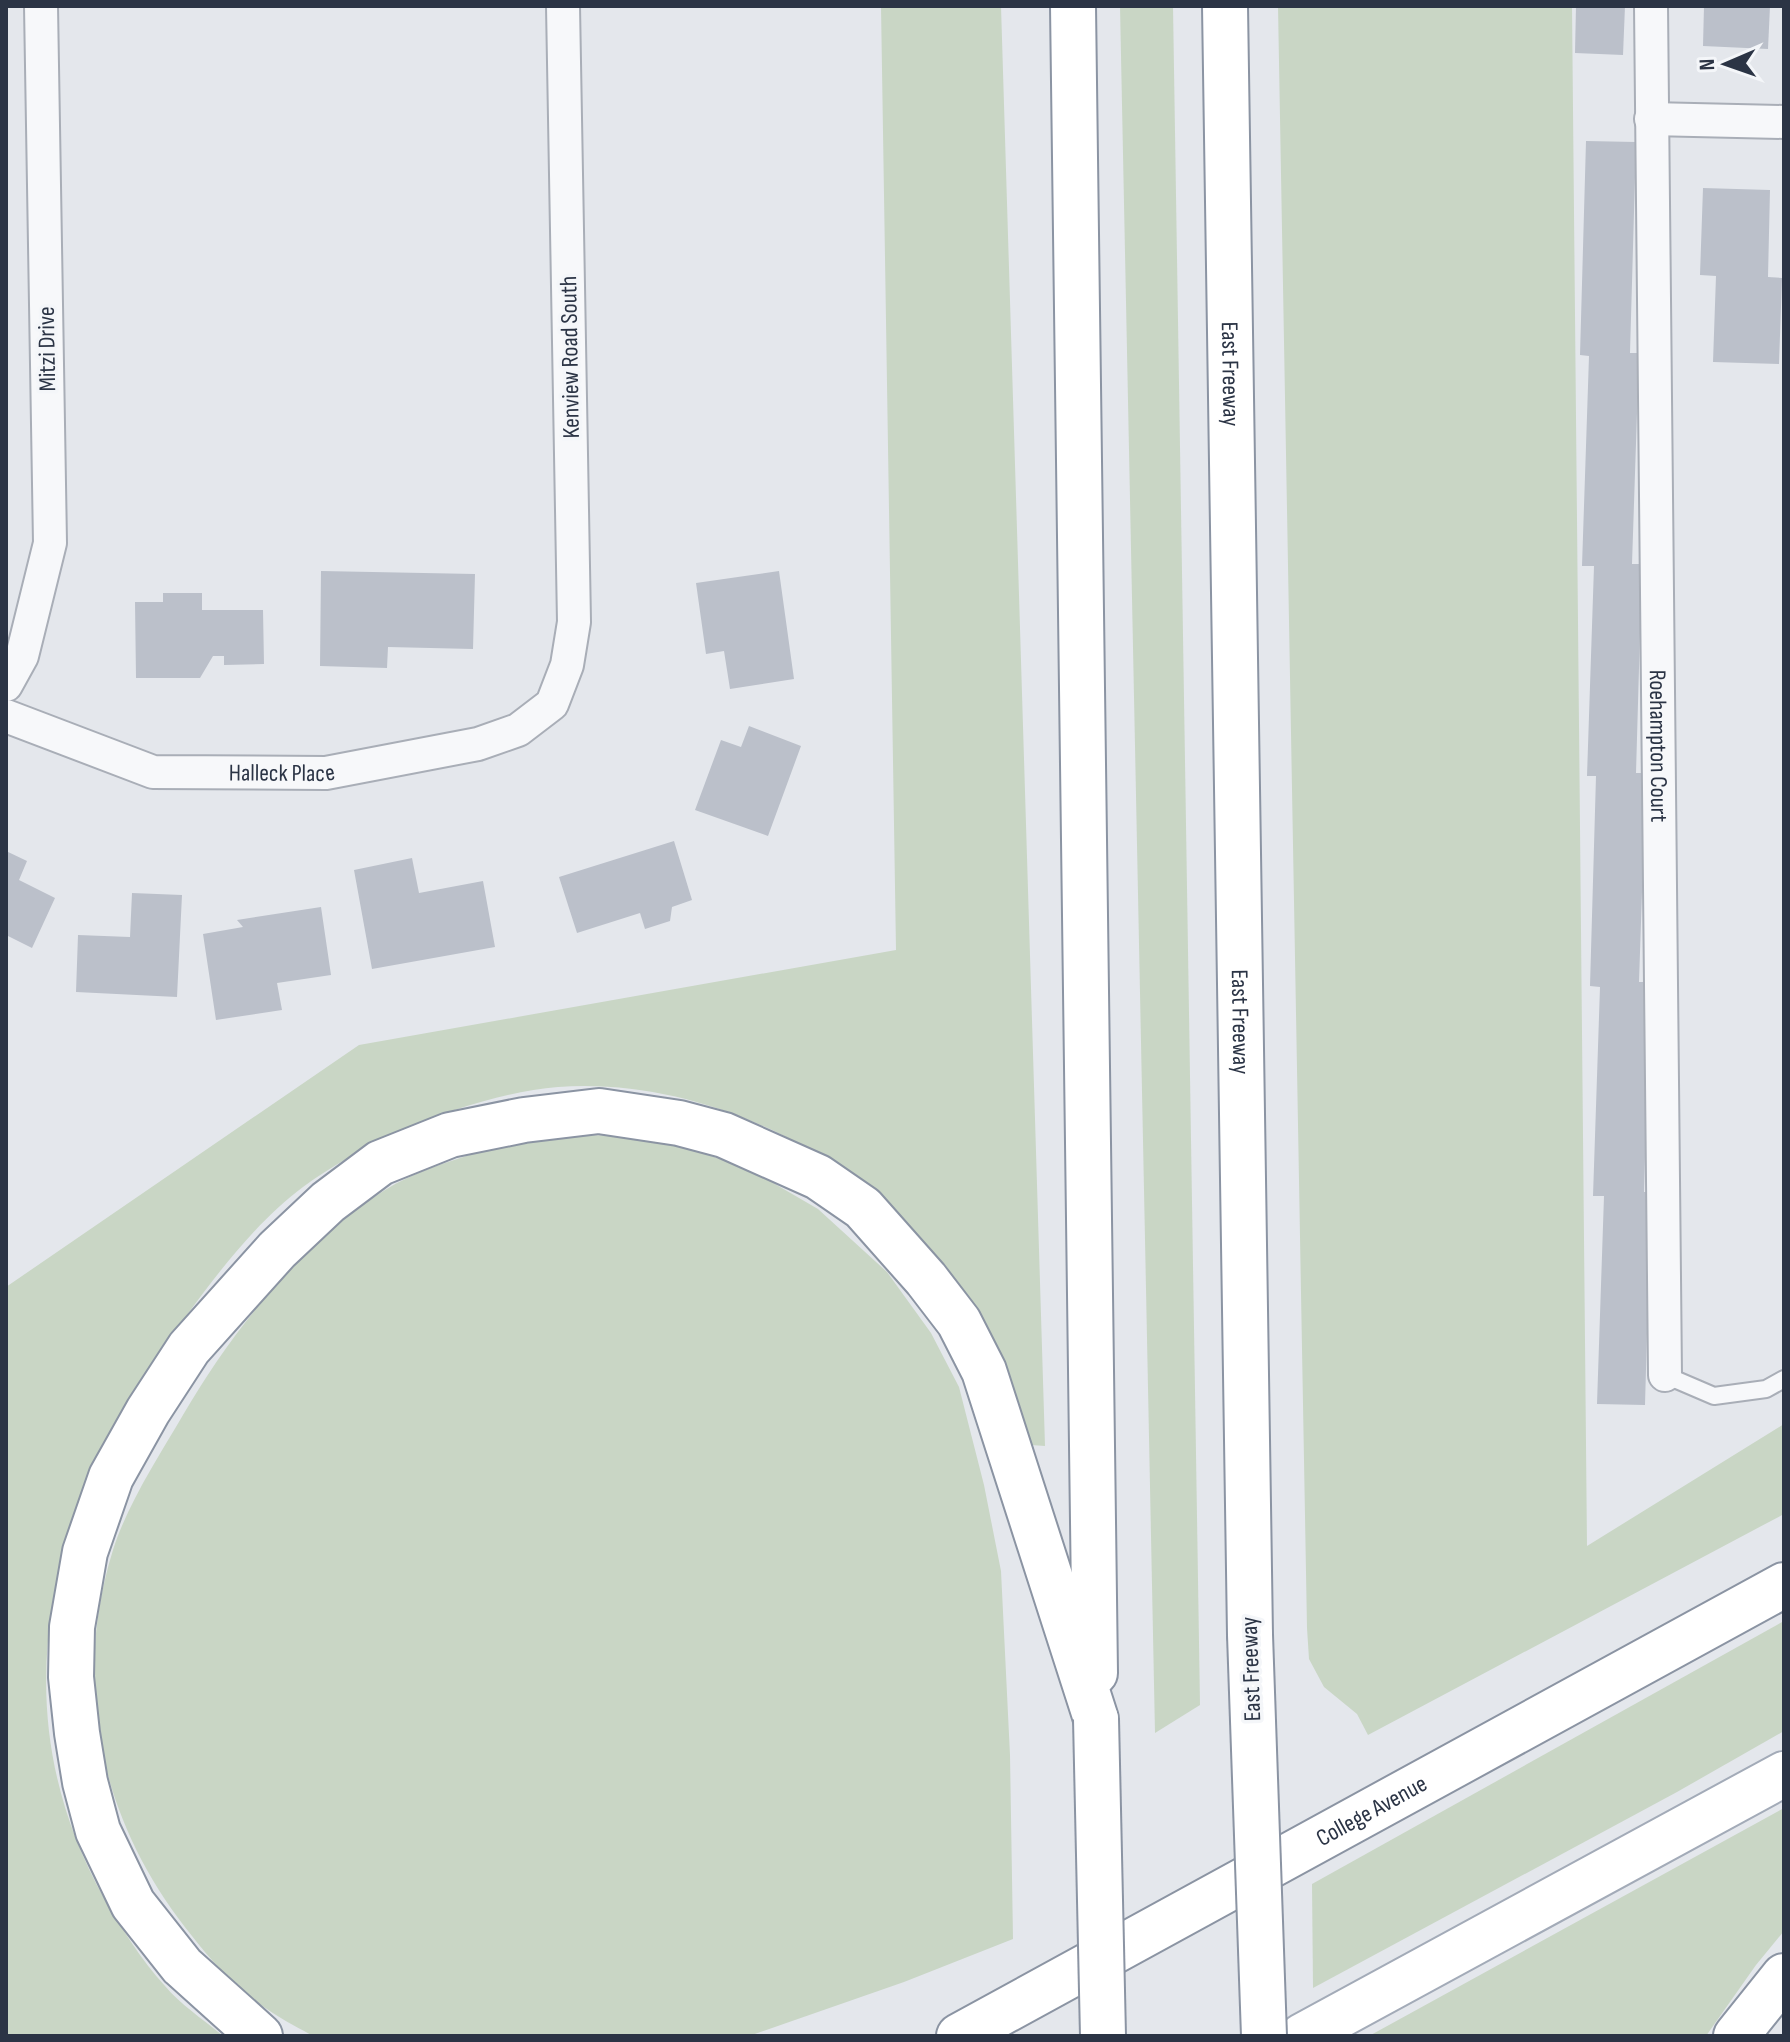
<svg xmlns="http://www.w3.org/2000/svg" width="1790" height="2042" viewBox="0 0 1790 2042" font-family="'Sofia Sans Condensed',sans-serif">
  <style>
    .green { fill: #c9d6c5 }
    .building { fill: #bbc0ca }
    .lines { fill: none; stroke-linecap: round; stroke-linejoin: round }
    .lane-casing { stroke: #a9aeb7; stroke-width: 20 }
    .street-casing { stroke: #a9aeb7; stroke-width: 36 }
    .primary-casing { stroke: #a3abb8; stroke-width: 48 }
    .highway-casing { stroke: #8b94a3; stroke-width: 48 }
    .lane { stroke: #f7f8fa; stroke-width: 16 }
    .street { stroke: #f7f8fa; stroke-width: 32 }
    .primary { stroke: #fff; stroke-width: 44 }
    .highway { stroke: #fff; stroke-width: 44 }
    .highway-bridge-casing { stroke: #8b94a3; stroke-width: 48; stroke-linecap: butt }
    .highway-bridge { stroke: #fff; stroke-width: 44 }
    .labels { text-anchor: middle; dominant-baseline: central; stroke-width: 7; stroke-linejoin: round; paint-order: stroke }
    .street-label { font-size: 24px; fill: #2b3445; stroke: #f4f6f9 }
  </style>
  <rect width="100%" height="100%" fill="#e4e7ec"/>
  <g class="green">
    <path d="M881,6H1001L1045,1446L1031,1445C1000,1376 976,1299 925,1243C838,1144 691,1077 558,1087C475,1094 370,1138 303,1187C250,1226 197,1299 160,1354C46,1524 0,1712 105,1900C123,1930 141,1960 165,1986C181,2005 204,2020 223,2036H6V1287L359,1045L896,950Z"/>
    <path d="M1120,6H1173L1200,1705L1155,1733Z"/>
    <path d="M1278,6H1572L1587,1546L1784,1424V1514L1368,1735L1357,1714L1324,1687L1309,1659L1307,1628Z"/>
    <path d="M610,1135L685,1147L749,1169L818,1209L887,1272L931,1333L959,1387L984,1485L1001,1571L1010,1755L1013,1939L904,1982L749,2036H313C297,2027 279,2018 264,2007C237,1989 212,1962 192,1936C102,1825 70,1688 113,1550C127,1505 159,1456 183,1415C232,1331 301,1243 385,1190C414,1172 447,1162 479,1152C500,1145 524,1139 546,1136C567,1134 589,1136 610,1135Z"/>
    <path d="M1784,1621V1731L1677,1792L1313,1988L1312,1884Z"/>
    <path d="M1784,1808V1931L1756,1965L1706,2036H1369Z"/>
  </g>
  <g class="building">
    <path d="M1576,6H1625L1623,55L1575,53Z"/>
    <path d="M1704,6H1770L1768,49L1703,46Z"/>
    <path d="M1586,141L1636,142L1630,353H1639L1632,564H1642L1636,773H1646L1639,982H1650L1644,1192H1651L1645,1405L1597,1404L1604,1196H1593L1600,987L1590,986L1596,776H1587L1594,566H1582L1589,356L1580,355Z"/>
    <path d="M1703,188L1770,190L1768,277L1782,278L1779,364L1713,362L1716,276L1700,275Z"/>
    <path d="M321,571L475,574L473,649L388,647L387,668L320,666Z"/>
    <path d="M779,571L794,679L730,689L724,651L706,654L696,583Z"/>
    <path d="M163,593H202V610H263L264,664L224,665V656H213L200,678H136L135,602H163Z"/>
    <path d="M749,726L801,746L768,836L695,810L721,740L741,747Z"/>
    <path d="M674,841L692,900L672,907L670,921L645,929L640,913L577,933L559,877Z"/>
    <path d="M6,851L27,861L19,880L55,898L32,948L6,935Z"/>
    <path d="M412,858L419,893L483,881L495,947L372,969L354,870Z"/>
    <path d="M132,893L182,895L177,997L76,992L78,935L130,937Z"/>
    <path d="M321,907L331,975L277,983L282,1010L216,1020L203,934L243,927L237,920Z"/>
  </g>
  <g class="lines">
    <g class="lane-casing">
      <path id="lane" d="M1665,1375L1714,1396L1766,1389L1784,1379"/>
    </g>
    <g class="street-casing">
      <g id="street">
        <path id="s1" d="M1651,6L1665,1375"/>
        <path d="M1651,119L1784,122"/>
        <path d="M6,685L22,656L50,543L41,6"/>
        <path id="s2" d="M6,716L153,772L326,773L478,744L518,730L552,704L567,665L574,622L563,6"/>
      </g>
    </g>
    <g class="primary-casing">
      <path id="primary" d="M1302,2036L1784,1774"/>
    </g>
    <g class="highway-casing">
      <g id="highway">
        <path d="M1073,6L1095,1673"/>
        <path id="s3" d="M1225,6L1250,1635"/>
        <path d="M260,2036L182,1966L133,1904L98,1831L85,1782L77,1733L71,1677L72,1627L85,1552L111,1477L148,1411L189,1348L277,1250L328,1202L380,1163L450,1135L524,1120L599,1111L679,1123L724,1135L818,1177L863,1208L926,1279L959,1322L984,1371L1096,1719"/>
        <path id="s4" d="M959,2036L1784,1585"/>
        <path d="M1736,2036L1784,1976"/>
      </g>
    </g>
    <use href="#lane" class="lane"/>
    <use href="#street" class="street"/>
    <use href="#primary" class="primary"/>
    <use href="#highway" class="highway"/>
    <g class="highway-bridge-casing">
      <g id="highway-bridge">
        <path d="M1250,1635L1264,2036"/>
        <path d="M1096,1719L1103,2036"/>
      </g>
    </g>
    <use href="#highway-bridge" class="highway-bridge"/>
  </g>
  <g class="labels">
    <g class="street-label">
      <text transform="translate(47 349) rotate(-91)">Mitzi Drive</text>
      <text transform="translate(570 357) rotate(-91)">Kenview Road South</text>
      <text stroke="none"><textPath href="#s3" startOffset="368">East Freeway</textPath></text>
      <text stroke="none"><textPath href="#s1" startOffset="740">Roehampton Court</textPath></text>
      <text stroke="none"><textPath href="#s2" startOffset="286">Halleck Place</textPath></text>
      <text stroke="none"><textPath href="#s3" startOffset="1016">East Freeway</textPath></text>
      <text transform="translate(1251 1669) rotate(-92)">East Freeway</text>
      <text stroke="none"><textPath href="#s4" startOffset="470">College Avenue</textPath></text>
    </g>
  </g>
  <rect width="1790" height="2042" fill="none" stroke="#2b3445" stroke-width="16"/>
  <g transform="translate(1726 64) rotate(268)" stroke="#f4f6f9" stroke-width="6" paint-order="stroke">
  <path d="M0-6L14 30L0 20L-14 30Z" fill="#2b3445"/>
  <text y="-12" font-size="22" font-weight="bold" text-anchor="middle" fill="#2b3445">N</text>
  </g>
</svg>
